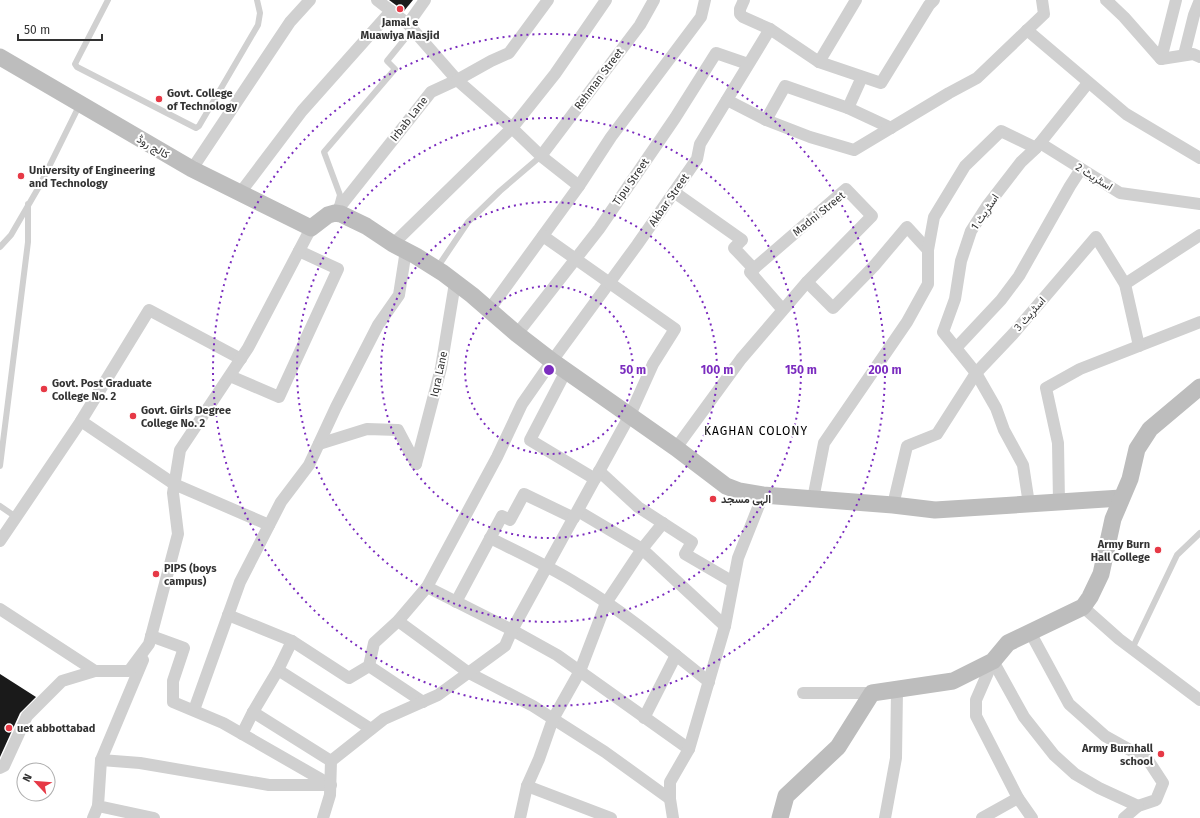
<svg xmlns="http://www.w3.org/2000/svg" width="1200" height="818" viewBox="0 0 1200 818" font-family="'Fira Sans',Vazirmatn,sans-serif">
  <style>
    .building { fill: #1a1a1a }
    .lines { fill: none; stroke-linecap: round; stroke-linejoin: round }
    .lane { stroke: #d0d0d0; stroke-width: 6 }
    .street { stroke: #d0d0d0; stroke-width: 12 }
    .secondary { stroke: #bdbdbd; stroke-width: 17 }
    .ring { fill: none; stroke: #7b2cbf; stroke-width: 2; stroke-dasharray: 2 4 }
    .poi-dot { fill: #e63946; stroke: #fff; stroke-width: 1.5 }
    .labels { text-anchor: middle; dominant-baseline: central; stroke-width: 4; stroke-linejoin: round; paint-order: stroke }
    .poi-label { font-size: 11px; font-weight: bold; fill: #333; stroke: #fff; text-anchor: start }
    .street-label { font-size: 11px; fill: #333; stroke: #fff }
    .neighbourhood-label { font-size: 12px; letter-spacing: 1px; fill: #000; stroke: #fff }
    .centre { fill: #7b2cbf; stroke: #fff; stroke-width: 2 }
    .ring-label { font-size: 12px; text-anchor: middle; font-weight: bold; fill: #7b2cbf; stroke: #fff; stroke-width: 4; stroke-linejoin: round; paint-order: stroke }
  </style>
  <rect width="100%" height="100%" fill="#fff"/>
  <g class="building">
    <path d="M389,0H413L404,11Z"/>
    <path d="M0,674L36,697L20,713L0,757Z"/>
  </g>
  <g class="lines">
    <g class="lane">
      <path d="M108,0L75,64L77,67L196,128L199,126L258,25L260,13L257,0"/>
      <path d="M337,206L340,195L324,152L395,69L387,61L413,29"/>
      <path d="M0,247L11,235L40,185L80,104"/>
      <path d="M437,268L468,222L500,191L541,156"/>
      <path d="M0,466L28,242V204"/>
      <path d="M0,506L16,517"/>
      <path d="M1132,649L1177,555L1200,533"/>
    </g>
    <g class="street">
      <path d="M377,0L408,24"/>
      <path d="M744,0L740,9V14L743,17L770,29L819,62L881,83L929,5L934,0"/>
      <path d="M1106,0L1124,17L1161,59L1193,54L1200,57"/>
      <path d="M1027,30L1126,114L1200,158"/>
      <path d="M1184,55L1194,15L1200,0"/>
      <path d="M1161,59L1176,0"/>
      <path d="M819,62L856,0"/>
      <path d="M727,100L766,120L785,86L848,108L891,128"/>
      <path d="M848,108L862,77"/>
      <path d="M766,120L810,137L854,150L949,93L977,78L1044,14L1042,0"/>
      <path d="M1040,143L1120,193L1200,204"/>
      <path d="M541,156L640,25L654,0"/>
      <path d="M192,169L290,22L310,0"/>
      <path d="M579,186L611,137L701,17L705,0"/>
      <path d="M674,192L742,240L734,248L754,269"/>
      <path d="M240,193L302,111L391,11"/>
      <path d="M335,213L431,92L457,80L408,24L425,0"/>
      <path d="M393,244L512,128L555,74L606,0"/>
      <path d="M807,282L833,308L874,266L907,227L928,250"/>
      <path d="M1125,284L1200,235"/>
      <path d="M489,310L579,186L541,156L512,128L457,80L491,61L509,53L548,0"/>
      <path d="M517,334L599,229L675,118L716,53L748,64"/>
      <path d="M956,348L1001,300L1019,276L1070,186L1081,169"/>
      <path d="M566,371L530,440L595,479"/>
      <path d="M230,376L279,397L338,269L299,251"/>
      <path d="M81,421L174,484L269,525"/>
      <path d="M319,444L367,429L398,430L416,464"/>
      <path d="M676,448L741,359L807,282L872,216L846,189L750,272L783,310"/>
      <path d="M416,464L441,368L455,283"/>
      <path d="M599,471L638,507L692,542L685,554L733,582"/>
      <path d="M813,499L824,443L907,322L928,284V250L934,217L965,166L1001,131L1036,148"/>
      <path d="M1059,502L1058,443L1046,388L1080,369L1200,322"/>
      <path d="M1029,504L1023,465L1004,430L996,408L976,373L943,332L955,299L961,261L971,231L987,206L1021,162L1036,148L1088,83"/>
      <path d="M893,505L907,446L937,434L976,373L1013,334L1096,237L1125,284L1139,346"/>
      <path d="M578,511L642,549L725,626"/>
      <path d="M490,538C520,553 551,567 579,585C626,613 667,648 709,682"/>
      <path d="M0,541L81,421L149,310L241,359"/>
      <path d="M427,587L512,630L557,655L689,749"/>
      <path d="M456,602L502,516L510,520L524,494L574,518"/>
      <path d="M1083,607L1119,639L1200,700"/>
      <path d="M0,609L95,671"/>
      <path d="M228,615L292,641L349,678L369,666L374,643L398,621L427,587L497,457L522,404L552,361L637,245L697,159L700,144L770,29"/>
      <path d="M398,621L469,673L533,706L605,752L670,799"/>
      <path d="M1030,632L1069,704L1105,736L1148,760L1163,783L1156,800L1138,806L1124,818"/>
      <path d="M151,636L184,648L173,681V702L223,723L331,785"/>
      <path d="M143,660L101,760L98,806L154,818"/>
      <path d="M993,661L1024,717L1054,755L1075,774L1099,788L1138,806"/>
      <path d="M993,661L976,700V716L1018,798L1032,818"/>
      <path d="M369,666L423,702"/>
      <path d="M278,670L371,729"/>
      <path d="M803,693H872"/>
      <path d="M194,710L240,582L281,502L309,465L336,407L378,325L399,295L406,250"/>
      <path d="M253,712L331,761"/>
      <path d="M644,718L676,655"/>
      <path d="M242,734L253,712L278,670L292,641"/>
      <path d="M101,760L140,763L269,785H328"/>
      <path d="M0,768L4,766L27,716L62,681L95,671H129L149,644L178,534L173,493L180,450L248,348L311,228"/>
      <path d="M527,786L611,818"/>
      <path d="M93,818L98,806"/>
      <path d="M323,818L330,795L331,761L384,719L438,695L505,646L512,630L630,415L653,364L675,329L543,236"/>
      <path d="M520,818L527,786L539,759L553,719L580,671L606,603L642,549L663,523"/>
      <path d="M673,818L670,799V782L689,749L725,626L738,558L763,495"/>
      <path d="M885,818L896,758L897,690"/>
      <path d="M982,818L1018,798"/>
    </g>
    <g class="secondary">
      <path d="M0,57L192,169L311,228L328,215L335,213L341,214L366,226L393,244L416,256L443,273L472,295L517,334L552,361L676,448L726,486L739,491L763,495L893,505L935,510L1121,498"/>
      <path d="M780,818L786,796L838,747L872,693L953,681L993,661L1008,643L1083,607L1090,597L1101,574L1113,519L1130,479L1137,449L1150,429L1200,387"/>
    </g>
  </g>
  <g class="ring">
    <circle cx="549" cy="370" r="84"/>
    <circle cx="549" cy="370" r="168"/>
    <circle cx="549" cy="370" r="252"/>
    <circle cx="549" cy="370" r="336"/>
  </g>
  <g class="poi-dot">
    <circle cx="400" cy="9" r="4"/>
    <circle cx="159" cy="99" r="4"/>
    <circle cx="21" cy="176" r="4"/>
    <circle cx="44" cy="389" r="4"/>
    <circle cx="133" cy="416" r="4"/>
    <circle cx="713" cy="499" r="4"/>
    <circle cx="1158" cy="550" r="4"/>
    <circle cx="156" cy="574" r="4"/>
    <circle cx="9" cy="728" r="4"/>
    <circle cx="1161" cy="754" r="4"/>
  </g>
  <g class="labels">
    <g class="poi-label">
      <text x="400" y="22" text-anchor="middle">Jamal e<tspan x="400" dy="13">Muawiya Masjid</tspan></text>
      <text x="167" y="93">Govt. College<tspan x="167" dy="13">of Technology</tspan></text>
      <text x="29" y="170">University of Engineering<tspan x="29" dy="13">and Technology</tspan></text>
      <text x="52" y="383">Govt. Post Graduate<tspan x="52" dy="13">College No. 2</tspan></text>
      <text x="141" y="410">Govt. Girls Degree<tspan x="141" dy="13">College No. 2</tspan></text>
      <text x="721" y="499">الہی مسجد</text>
      <text x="1150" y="544" text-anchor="end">Army Burn<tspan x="1150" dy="13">Hall College</tspan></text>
      <text x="164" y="568">PIPS (boys<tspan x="164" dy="13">campus)</tspan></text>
      <text x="17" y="728">uet abbottabad</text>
      <text x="1153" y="748" text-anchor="end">Army Burnhall<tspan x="1153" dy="13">school</tspan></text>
    </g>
    <g class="street-label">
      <text transform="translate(599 79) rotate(-53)">Rehman Street</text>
      <text transform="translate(409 119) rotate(-52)">Irbab Lane</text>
      <text transform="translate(153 147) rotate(30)">کالج روڈ</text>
      <text transform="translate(1094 177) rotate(32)">اسٹریٹ 2</text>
      <text transform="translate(631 182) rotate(-55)">Tipu Street</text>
      <text transform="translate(669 200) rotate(-55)">Akbar Street</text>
      <text transform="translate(985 212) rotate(-56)">اسٹریٹ 1</text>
      <text transform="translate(819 214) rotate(-39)">Madni Street</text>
      <text transform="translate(1030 314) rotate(-49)">اسٹریٹ 3</text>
      <text transform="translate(439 374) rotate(-78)">Iqra Lane</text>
    </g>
    <g class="neighbourhood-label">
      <text x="756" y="431">KAGHAN COLONY</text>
    </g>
  </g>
  <circle cx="549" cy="370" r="6" class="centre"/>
  <g class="ring-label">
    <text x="633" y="374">50 m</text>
    <text x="717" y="374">100 m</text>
    <text x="801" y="374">150 m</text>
    <text x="885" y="374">200 m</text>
  </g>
  <g transform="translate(36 782) rotate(296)"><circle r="19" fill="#ffffff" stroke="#adadad"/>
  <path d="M0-3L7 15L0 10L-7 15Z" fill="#e63946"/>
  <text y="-6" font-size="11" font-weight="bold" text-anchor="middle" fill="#333333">N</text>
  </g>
  <path d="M18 34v6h84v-6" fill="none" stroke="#333333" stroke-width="2"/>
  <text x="24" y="34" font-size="12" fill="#333333" stroke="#ffffff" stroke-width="3" paint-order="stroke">50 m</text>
</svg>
